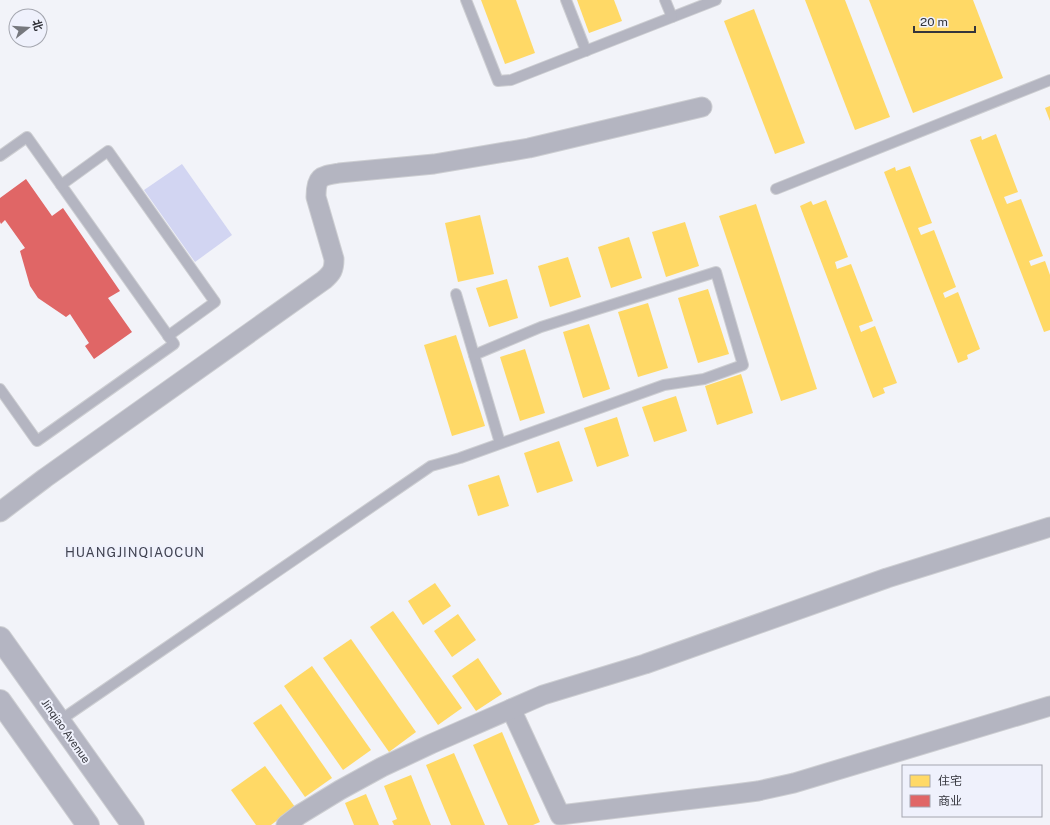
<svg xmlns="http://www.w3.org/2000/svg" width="1050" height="825" viewBox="0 0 1050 825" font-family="'Public Sans','Noto Sans SC',sans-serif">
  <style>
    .green { fill: #d2d5f2 }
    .homes { fill: #ffd966 }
    .shops { fill: #e06666 }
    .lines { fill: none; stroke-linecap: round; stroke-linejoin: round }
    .service-casing { stroke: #cdced2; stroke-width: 12 }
    .minor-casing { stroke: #cdced2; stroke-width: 21 }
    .trunk-casing { stroke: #cdced2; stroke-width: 24 }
    .service { stroke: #b4b5c1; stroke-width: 10 }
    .minor { stroke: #b4b5c1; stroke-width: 19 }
    .trunk { stroke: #b4b5c2; stroke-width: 22 }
    .labels { text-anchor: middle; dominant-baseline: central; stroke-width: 4; stroke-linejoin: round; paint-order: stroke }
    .street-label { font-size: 11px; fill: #34353c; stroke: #eff1fc }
    .quarter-label { font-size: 13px; letter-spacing: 1px; fill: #414352; stroke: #eff1fc }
  </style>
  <rect width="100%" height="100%" fill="#f2f3f9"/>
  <path class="green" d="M182,164L232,235L195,262L144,190Z"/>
  <g class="homes">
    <path d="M481,0H516L535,53L505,64Z"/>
    <path d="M577,0H614L622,21L589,33Z"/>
    <path d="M805,0H845L890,117L855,130Z"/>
    <path d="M869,0H973L1003,78L913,113Z"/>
    <path d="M754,9L805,143L775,154L724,21Z"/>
    <path d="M1050,106V121L1045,108Z"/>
    <path d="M996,134L1018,192L1004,197L1007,204L1021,199L1043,256L1029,261L1031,266L1045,261L1050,275V330L1044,332L970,140L981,136L982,140Z"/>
    <path d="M910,166L932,223L918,228L921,235L934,230L956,287L943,293L945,298L958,292L980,349L967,355L968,359L958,363L884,172L895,167L896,171Z"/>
    <path d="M826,200L848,257L835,262L837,269L851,264L873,321L859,326L861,332L875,326L897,383L883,388L885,393L873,398L800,206L811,201L813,205Z"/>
    <path d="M756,204L817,389L781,401L719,216Z"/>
    <path d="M480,215L494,274L458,282L445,223Z"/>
    <path d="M685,222L699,266L666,277L652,232Z"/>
    <path d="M629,237L642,278L611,288L598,247Z"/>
    <path d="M568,257L581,297L550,307L538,266Z"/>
    <path d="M507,279L518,318L489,327L476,288Z"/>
    <path d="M708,289L729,354L698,363L678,298Z"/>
    <path d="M648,303L668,368L638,377L618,312Z"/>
    <path d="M589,324L610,389L583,398L563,332Z"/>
    <path d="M456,335L485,426L452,436L424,345Z"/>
    <path d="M525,349L545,413L520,421L500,357Z"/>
    <path d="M741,374L753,413L717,425L705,386Z"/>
    <path d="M676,396L687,431L654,442L642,407Z"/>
    <path d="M617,417L629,456L597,467L584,428Z"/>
    <path d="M559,441L573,481L537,493L524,453Z"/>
    <path d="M499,475L509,506L478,516L468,485Z"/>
    <path d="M435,583L451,606L423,625L408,601Z"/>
    <path d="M393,611L462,708L438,725L370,627Z"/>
    <path d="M458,614L476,640L452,657L434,631Z"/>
    <path d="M351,639L416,732L389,752L323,658Z"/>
    <path d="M478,658L502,694L476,711L452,676Z"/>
    <path d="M312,666L371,750L343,770L284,686Z"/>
    <path d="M281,704L332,778L305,797L253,723Z"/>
    <path d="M502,732L540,822L533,825H508L473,745Z"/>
    <path d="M454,753L485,825H451L426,765Z"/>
    <path d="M265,766L295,807L271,825H256L231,790Z"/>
    <path d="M411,775L424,808L431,825H394L392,821L397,819L384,786Z"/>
    <path d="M366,794L379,825H354L345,803Z"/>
  </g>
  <path class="shops" d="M26,179L52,216L63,208L120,291L108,298L132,332L94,359L85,346L89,343L70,314L66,317L38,298L30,286L20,251L25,248L5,220L1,224L0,222V198Z"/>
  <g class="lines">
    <g class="service-casing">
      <g id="service">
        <path d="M466,0L498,81L511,80L716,0"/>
        <path d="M566,0L586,51"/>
        <path d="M665,0L672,17"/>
        <path d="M0,156L27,137L174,344L37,441L0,389"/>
        <path d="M61,185L108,151L215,302L168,336"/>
        <path d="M776,189L1050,80"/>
        <path d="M456,294L500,443"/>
        <path d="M59,721L431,466L460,458L664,385L704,379L743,365L716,272L541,327L474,355"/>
      </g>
    </g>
    <g class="minor-casing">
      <g id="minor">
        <path d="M0,512L45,478L324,280C332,273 334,270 334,259L316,197C316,176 321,176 339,173L434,164L529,148L702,107"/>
        <path d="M511,709L560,815L735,794L758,791L794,783L1050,706"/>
        <path d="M286,825L299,815L340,790L382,767L431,744L543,695L645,664L887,578L1050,527"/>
      </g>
    </g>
    <g class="trunk-casing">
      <g id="trunk">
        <path d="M0,638L133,825"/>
        <path d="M0,701L88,825"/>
      </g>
    </g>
    <use href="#service" class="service"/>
    <use href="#minor" class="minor"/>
    <use href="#trunk" class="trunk"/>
  </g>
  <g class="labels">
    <g class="street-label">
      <text transform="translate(66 731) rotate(55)">Jinqiao Avenue</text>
    </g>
    <g class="quarter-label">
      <text x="135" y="552">HUANGJINQIAOCUN</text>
    </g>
  </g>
  <rect x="902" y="765" width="140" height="52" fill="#eff1fc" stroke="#a4a6af"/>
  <rect x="910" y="775" width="20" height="12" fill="#ffd966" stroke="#a4a6af"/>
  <text x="938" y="785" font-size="12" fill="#34353c">住宅</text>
  <rect x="910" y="795" width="20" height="12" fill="#e06666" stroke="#a4a6af"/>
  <text x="938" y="805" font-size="12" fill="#34353c">商业</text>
  <g transform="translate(28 28) rotate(73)"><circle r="19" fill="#eff1fc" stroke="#a4a6af"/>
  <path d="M0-3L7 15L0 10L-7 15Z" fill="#76787e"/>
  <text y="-6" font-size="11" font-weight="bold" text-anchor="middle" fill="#34353c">北</text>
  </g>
  <path d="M914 26v6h61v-6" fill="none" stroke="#34353c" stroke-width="2"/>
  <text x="920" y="26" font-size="12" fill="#34353c" stroke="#eff1fc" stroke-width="3" paint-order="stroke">20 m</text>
</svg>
